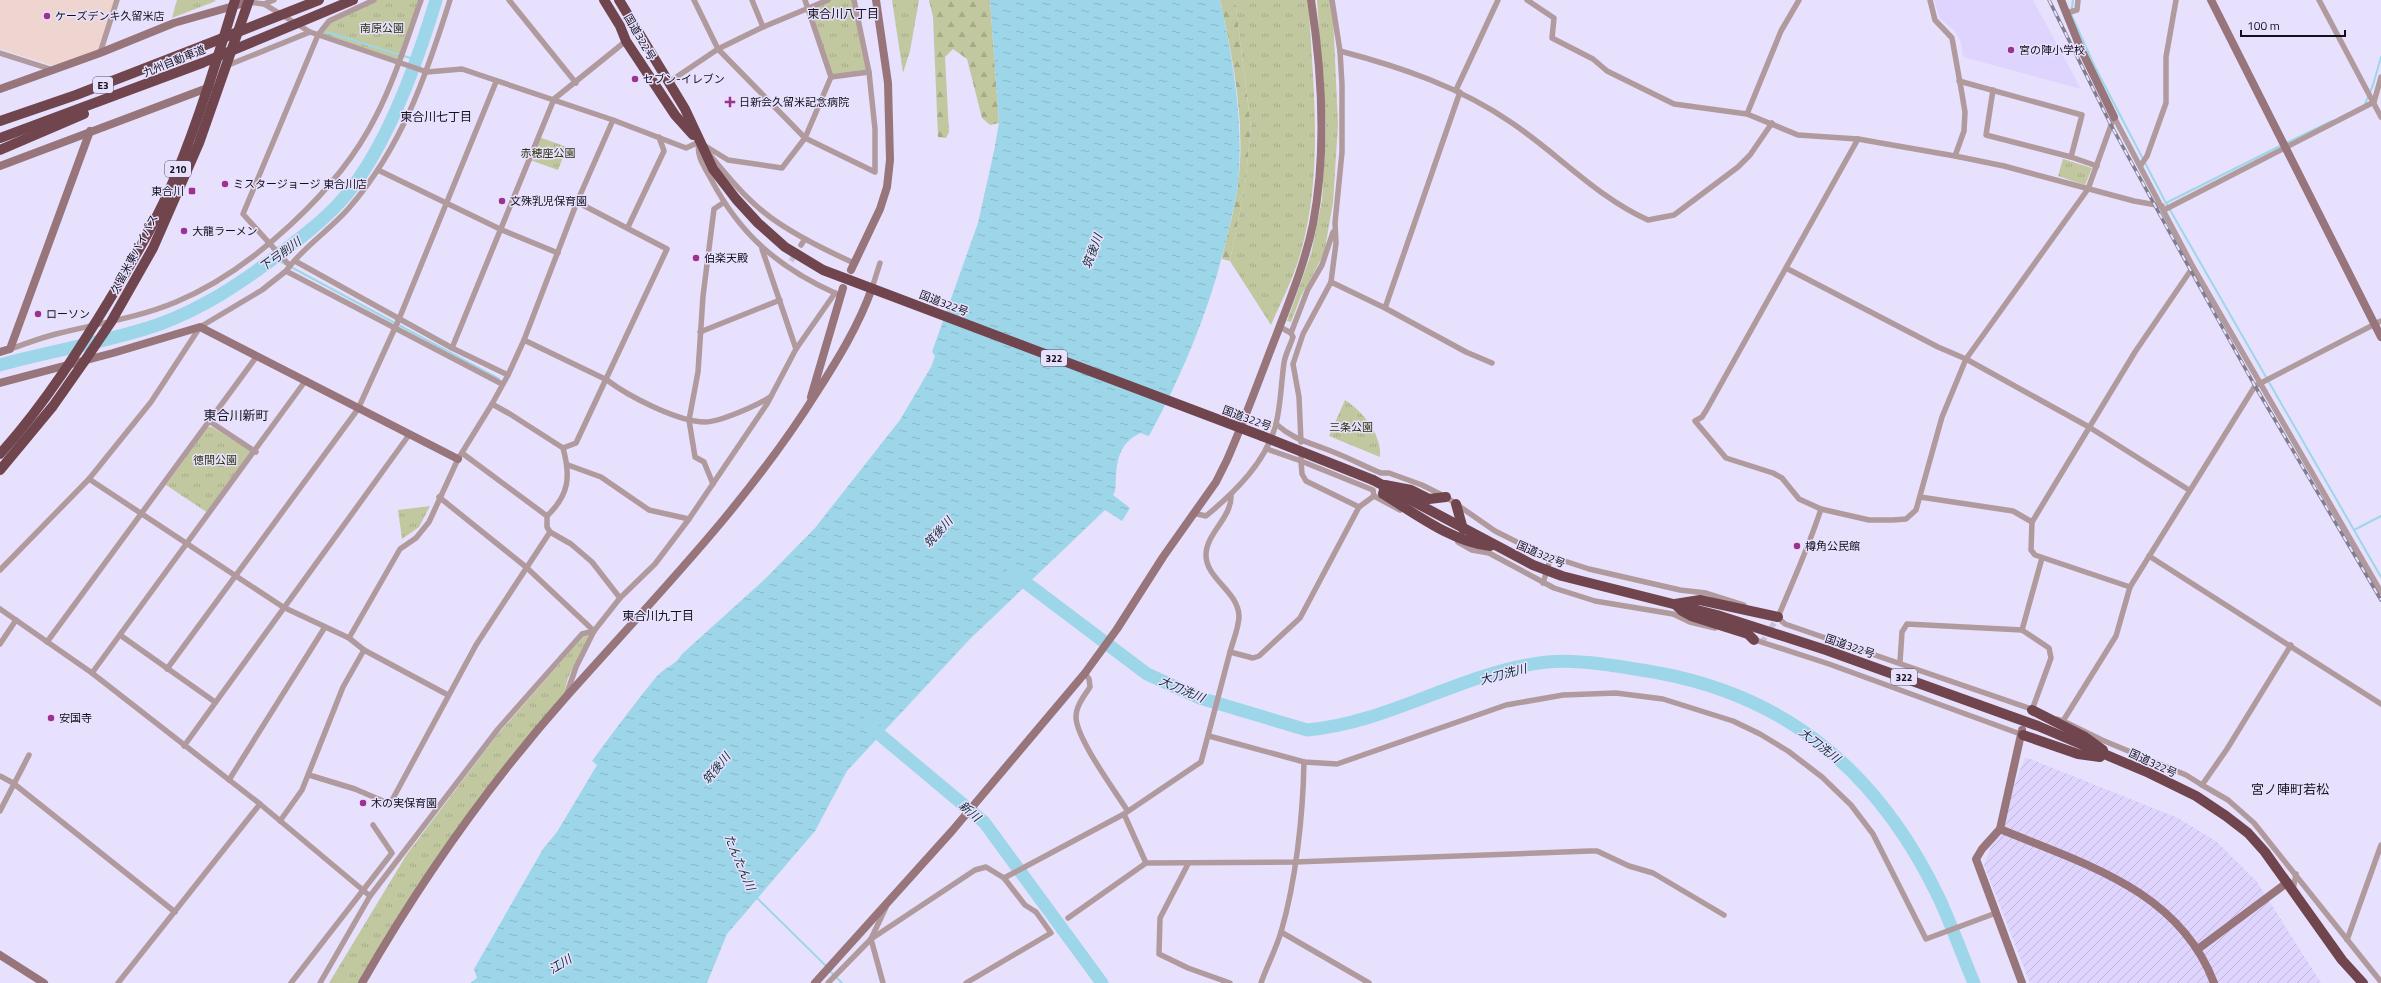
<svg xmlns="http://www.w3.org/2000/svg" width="2381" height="983" viewBox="0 0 2381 983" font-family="'Titillium Web','Noto Sans JP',sans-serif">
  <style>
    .commercial { fill: #efd5cf }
    .industrial { fill: url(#industrial-furrows) }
    .built { fill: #ded4fe }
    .grass { fill: url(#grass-tufts) }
    .forest { fill: url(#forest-firs) }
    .water { fill: url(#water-ripples) }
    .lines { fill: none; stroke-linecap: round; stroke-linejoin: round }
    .stream { stroke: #9ed6e9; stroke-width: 2 }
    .river { stroke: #9ed6e9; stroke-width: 13 }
    .street-tunnel { stroke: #c7c2db; stroke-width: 5.5; stroke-dasharray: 5.5 3; stroke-linecap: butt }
    .street { stroke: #b19a9d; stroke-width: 5.5 }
    .secondary { stroke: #97757a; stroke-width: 8 }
    .highway { stroke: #71454d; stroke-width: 10 }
    .rail-casing { stroke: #827d91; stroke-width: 3.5 }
    .rail { stroke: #e7e1fd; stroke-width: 2; stroke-dasharray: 6; stroke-linecap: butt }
    .highway-bridge { stroke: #71454d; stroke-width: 10 }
    .poi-dot { fill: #9e308f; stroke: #e7e1fd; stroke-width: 1.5 }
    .labels { text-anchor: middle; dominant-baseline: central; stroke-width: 3; stroke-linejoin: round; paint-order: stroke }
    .shield { fill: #e7e1fd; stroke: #534f5f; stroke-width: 1 }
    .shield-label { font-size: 10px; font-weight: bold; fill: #13101b }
    .poi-label { font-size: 11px; fill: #13101b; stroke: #e7e1fd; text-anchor: start }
    .park-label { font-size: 11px; fill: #2e320e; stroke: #e7e1fd }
    .street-label { font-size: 11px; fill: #13101b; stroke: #e7e1fd }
    .neighbourhood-label { font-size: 12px; fill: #13101b; stroke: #e7e1fd }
    .water-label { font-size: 12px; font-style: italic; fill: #122d36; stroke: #e7e1fd }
    .quarter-label { font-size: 13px; fill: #13101b; stroke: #e7e1fd }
  </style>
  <defs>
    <pattern id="industrial-furrows" width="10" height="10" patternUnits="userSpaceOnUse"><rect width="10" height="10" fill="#ded4fe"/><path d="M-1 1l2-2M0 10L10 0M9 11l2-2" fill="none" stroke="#beb5d9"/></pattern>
    <pattern id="grass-tufts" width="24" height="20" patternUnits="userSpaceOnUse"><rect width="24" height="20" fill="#c1c8a0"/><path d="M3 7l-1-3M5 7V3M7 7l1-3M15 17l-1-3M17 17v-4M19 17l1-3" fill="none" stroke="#a5ab89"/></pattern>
    <pattern id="forest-firs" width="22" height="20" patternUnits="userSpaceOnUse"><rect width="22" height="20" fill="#c1c8a0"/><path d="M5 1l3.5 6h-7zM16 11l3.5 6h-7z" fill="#a5ab89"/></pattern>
    <pattern id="water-ripples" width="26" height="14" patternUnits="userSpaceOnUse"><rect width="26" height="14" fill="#9ed6e9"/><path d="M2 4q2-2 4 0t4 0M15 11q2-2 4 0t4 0" fill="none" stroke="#87b7c7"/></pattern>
  </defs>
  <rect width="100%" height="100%" fill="#e7e1fd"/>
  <path class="commercial" d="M0,0H116L99,52L54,66L0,49Z"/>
  <path class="industrial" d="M2025,757L2178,818L2217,842L2257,882L2321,983H2030L1984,865Z"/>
  <path class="built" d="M1934,0H2033L2081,89L1963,57L1961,42L1953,29L1940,19Z"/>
  <g class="grass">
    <path d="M177,0H214L216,1L172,18Z"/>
    <path d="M375,0H421L399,63L318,35L329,21Z"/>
    <path d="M828,0H854L869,72L831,77L808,10Z"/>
    <path d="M892,0H919L910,51L903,73Z"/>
    <path d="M1235,0H1307L1309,13C1314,93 1323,177 1300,255C1293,279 1281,302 1271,325L1230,261L1245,186L1251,127Z"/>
    <path d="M1317,0H1331L1333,14L1338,125L1333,203L1324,254L1301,296L1291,322L1287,321L1311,254L1322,200L1326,127Z"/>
    <path d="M539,137L567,147L558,170L530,160Z"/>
    <path d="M2063,159L2092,168L2085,185L2058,176Z"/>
    <path d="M1345,400C1362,411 1382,434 1380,457L1329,436Z"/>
    <path d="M208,427H212L251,451L208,513L166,485Z"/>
    <path d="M430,506L419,527L402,539L398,510Z"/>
    <path d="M589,635L568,678L563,697L502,770L358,983H329L407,854L497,735L583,637Z"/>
  </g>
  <g class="forest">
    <path d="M929,0H990L999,123L990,125L982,118L967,59L953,49L945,57L949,132L946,138L938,137L933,17Z"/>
    <path d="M1220,0H1235L1251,127L1245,186L1230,261L1222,259C1227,234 1235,209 1238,184C1246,123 1233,59 1220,0Z"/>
  </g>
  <path class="water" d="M990,0H1220C1233,60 1244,122 1238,183C1237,198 1232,213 1229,228C1213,301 1185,370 1149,436L1140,433C1121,443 1117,457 1116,477C1115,484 1117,489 1113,495L1130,508L1122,521L1105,510L970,639L847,771L815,831L727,934L707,983H470L477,978L474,969L543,849L557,832L597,765L592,761C613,732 634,704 657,676C665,667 675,666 682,654L765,579L815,528L900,420L931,367L935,356L932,352L978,223L994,151L999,123Z"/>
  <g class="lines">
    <g class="stream">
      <path d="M2073,0L2071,14L2095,67L2166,203L2282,145"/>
      <path d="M323,31L417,60"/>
      <path d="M2365,104L2373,85L2381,57"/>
      <path d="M2286,143L2332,121"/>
      <path d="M2166,203L2381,577"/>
      <path d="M274,258L285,264"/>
      <path d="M291,267L499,379"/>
      <path d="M2354,530L2381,516"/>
      <path d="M757,898L826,966"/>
      <path d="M829,970L842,983"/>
    </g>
    <g class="river">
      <path d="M0,365C53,350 109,342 160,324C203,308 238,285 274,258C298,240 321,223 341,201C386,151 417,63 436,0"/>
      <path d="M1013,573L1147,674L1200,698L1307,730C1390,723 1464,671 1547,662C1581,659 1625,667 1659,673C1793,698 1881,777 1939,898C1952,926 1962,955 1974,983"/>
      <path d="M867,724L984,822L1102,983"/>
    </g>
    <g class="street-tunnel">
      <path d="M791,261L801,245"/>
      <path d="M1762,642L1778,617"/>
    </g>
    <g class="street">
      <path d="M450,0C426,76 402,147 349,208C330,230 303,247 286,271L502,384"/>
      <path d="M509,0L576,83"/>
      <path d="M694,0L718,49L805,138L875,172V129L869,72L854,0"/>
      <path d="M752,0L763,27"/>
      <path d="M1527,0L1554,18L1552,38L1593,59L1607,71L1674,104L1747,114L1798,135L1858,139L1955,156L2004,166L2134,201L2162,206"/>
      <path d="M1930,0L1935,20L1952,38L1962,94L1965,112L1964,131L1955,156"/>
      <path d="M2319,0L2381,117"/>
      <path d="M248,2L264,4L274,0"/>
      <path d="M264,4L310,32"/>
      <path d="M2066,13L2077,10L2078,0"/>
      <path d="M1340,51C1401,67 1460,87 1512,123C1558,154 1597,197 1648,220L1674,215L1738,167L1750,155L1772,123"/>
      <path d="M0,53L53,70"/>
      <path d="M100,53L117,0"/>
      <path d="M226,66L310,32L427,72L462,69L613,120L686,148L699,142"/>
      <path d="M831,77L869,72"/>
      <path d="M1959,81L2082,115L2071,157"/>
      <path d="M669,82L718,49L763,27L828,0"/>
      <path d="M1456,90L1498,0"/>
      <path d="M1993,90L1986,135L2071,157L2097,166"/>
      <path d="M1747,114L1781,31L1799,0"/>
      <path d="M2114,117L2193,267L2381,592"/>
      <path d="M1858,139L1707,409L1702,417L1695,421L1726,458L1773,473L1782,478L1799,499L1821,509L1869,520H1893L1906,519L1916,510L1942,417L1966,359L2088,189L2114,117"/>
      <path d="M699,142C696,156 704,166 711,179C740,235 779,268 837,294"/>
      <path d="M702,144L728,160L782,168L805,138L831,77L805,0"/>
      <path d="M710,155C728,177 747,200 770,217C796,236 825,250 854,263"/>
      <path d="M2141,165L2147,156L2166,103V57L2176,0"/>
      <path d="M378,170L502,230L558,253"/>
      <path d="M2164,210L2374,102L2381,77"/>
      <path d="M628,227L664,151L659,137"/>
      <path d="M801,245L805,239"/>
      <path d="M762,249L796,349"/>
      <path d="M295,261L452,348L508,375"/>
      <path d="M290,266L243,214L318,35L329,21L374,0"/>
      <path d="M1786,268L1938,347L1966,359L2089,427L2189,490"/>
      <path d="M1331,282L1385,308L1466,352L1492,363"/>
      <path d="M872,288L880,263"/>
      <path d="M1385,308L1460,92"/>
      <path d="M700,332L780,300"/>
      <path d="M1291,333L1308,289L1322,265L1333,232"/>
      <path d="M524,340L607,380C628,396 678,422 705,422C720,422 758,405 770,397"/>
      <path d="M452,348L554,99L626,41"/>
      <path d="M10,349C25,344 40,338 56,334C95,324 138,318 176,302C252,270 339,190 376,116C395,79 407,39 421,0"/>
      <path d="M492,404L510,414L563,448C571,477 569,495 547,516V527L550,532L571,544L592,562L620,598"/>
      <path d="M209,421L256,452"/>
      <path d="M1276,424C1292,438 1304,441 1323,448C1343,455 1362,465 1381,473H1389L1422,485L1446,497L1495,531L1537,552L1589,569L1680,590L1706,593L1744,605"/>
      <path d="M1301,442L1299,397L1293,364L1303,334L1331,282L1336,243L1335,223L1342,152V85L1340,51L1332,0"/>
      <path d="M563,448L576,443L667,249L577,202"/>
      <path d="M1267,449L1301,461L1302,474L1306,481L1359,507"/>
      <path d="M1301,451V461L1373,490L1374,496"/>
      <path d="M462,453L547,516"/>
      <path d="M568,465L601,477L649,510L689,519L767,404L796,349L835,293"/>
      <path d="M89,479L283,607L349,638L364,650L448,695"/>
      <path d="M713,484L704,462L695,457L689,420L698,372L703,296L714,209L723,203"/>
      <path d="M1374,496L1400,510"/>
      <path d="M439,497L526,567L594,631"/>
      <path d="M1920,497L2013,511L2032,522"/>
      <path d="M1193,513L1206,516C1235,492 1266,462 1276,424C1281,404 1281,383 1284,363C1285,355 1290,346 1293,337L1291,333L1280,327"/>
      <path d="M1458,542L1472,550L1489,553L1554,588L1595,601L1673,614L1690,622L1715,628"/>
      <path d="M2149,556L2381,704"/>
      <path d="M0,570L89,479L151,402L200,327L262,290L286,271"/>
      <path d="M1543,583L1551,557"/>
      <path d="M2130,587L2035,555L2031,550L2032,522L2135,352L2193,267"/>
      <path d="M0,609L92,673L306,380"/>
      <path d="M1776,616L1785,624L2034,710"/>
      <path d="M1778,617C1793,581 1809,546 1821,509"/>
      <path d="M2022,630L2042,558"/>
      <path d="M120,635L215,702"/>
      <path d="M349,638L400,549L416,538L429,522L458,459L492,404L508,375L524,340L577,202L613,120"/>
      <path d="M1752,639L1829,664L2023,735"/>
      <path d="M47,642L257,356"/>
      <path d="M0,644L16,620"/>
      <path d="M2291,645L2227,749L2202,785L2228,800L2254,823L2381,982"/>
      <path d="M1230,652C1233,641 1239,627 1239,616C1238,591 1206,579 1206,555C1206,533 1233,517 1231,494"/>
      <path d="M1900,662L1902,632L1907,624L2022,630L2049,648L2051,658L2032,710"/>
      <path d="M167,669L358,409L399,319L496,82"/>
      <path d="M92,673L260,804L370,896L498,729L582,634L594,631"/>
      <path d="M1085,673L1089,679L1090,687C1084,696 1076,706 1076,717C1076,738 1115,791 1127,810"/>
      <path d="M566,696L576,667L594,631L620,598L655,564L689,519"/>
      <path d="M2057,719L2063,721L2116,636L2130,587L2255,386L2381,321"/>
      <path d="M2063,721L2102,740L2186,775L2202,785"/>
      <path d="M1209,736L1304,762L1337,764L1506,705L1563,695L1616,693L1663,699L1733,721L1760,734L1788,751L1822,777L1851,805L1873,834L1926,939L1996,913"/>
      <path d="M184,746L409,435"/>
      <path d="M309,775L355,789L390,804L476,645L550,532"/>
      <path d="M0,776L13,783L175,912"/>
      <path d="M229,780L325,627"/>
      <path d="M0,811L29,755"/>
      <path d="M1124,814L1146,863"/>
      <path d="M280,821L302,790L343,687L364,650"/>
      <path d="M1188,864L1160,918L1159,954L1188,968L1230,983"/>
      <path d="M1004,878L1124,814L1201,762L1230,652L1253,658L1259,656L1300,618L1359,507L1374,496"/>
      <path d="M2293,890L2296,874"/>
      <path d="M1068,918L1146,863L1295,862L1590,851H1597L1629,866L1653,873L1724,915"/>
      <path d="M1281,932L1369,983"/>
      <path d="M2347,940L2381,845"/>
      <path d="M118,983L260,804"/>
      <path d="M291,983L392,853L373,825"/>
      <path d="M320,983L370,896"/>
      <path d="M828,983L871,939L886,907"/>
      <path d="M883,983L871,939L975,870L986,867L1004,878L1025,905L1036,912L1051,933L966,983"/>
      <path d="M1261,983C1267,966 1276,949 1281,932C1296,881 1303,815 1304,762"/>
    </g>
    <g class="secondary">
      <path d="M2061,0L2080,47L2114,117"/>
      <path d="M2211,0L2381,337"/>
      <path d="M0,89L100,53L174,23L248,2"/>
      <path d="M0,166L210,87"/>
      <path d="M851,270L880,209L887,187L890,160L888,83L876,0"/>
      <path d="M0,352L10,349L90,131"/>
      <path d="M0,383L113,353L200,327L458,459"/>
      <path d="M811,397L843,288"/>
      <path d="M2000,829C2084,864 2179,890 2214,983"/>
      <path d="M2198,949L2288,882"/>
      <path d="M0,955L44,983"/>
      <path d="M362,983C420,882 489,784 566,697C654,598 747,504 817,392C838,359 859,325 872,288"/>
      <path d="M815,983L952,831L1085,673L1117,629L1163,557L1216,482L1227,460C1245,419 1260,377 1276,336C1290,299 1305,263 1313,224C1327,151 1322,72 1311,0"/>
      <path d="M2022,983L1976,859L1982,849L2000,829L2022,730"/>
    </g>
    <g class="highway">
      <path d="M604,0L620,26L626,41L675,115L693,135"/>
      <path d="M619,0L685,109L713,169L736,199L758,223L785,247L823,270L1262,436"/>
      <path d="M0,121L76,95L205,45"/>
      <path d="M0,138L202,63"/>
      <path d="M0,150L84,114"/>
      <path d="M0,454C45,404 81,347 116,289C137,253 159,216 175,177C199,119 217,60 235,0"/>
      <path d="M0,470L53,406L86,359L111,322L153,248L199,143L249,0"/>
      <path d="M1373,480L1533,565L1562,576L1717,615L1826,650L2038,726L2149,773L2196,796L2226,816L2248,833L2265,852L2342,960L2363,983"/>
      <path d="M1446,497L1429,499L1411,490L1385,485L1383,494C1416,514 1452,542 1490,546"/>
      <path d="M1456,504L1463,529"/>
      <path d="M1754,640L1748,634L1691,616L1682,611L1675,604L1700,600L1778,617"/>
      <path d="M2032,710L2085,737L2103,750"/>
      <path d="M2023,735L2078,754L2100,757"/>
    </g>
    <g class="rail-casing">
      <path id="rail" d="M2049,0L2111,125L2176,244L2255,386L2381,600"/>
    </g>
    <use href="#rail" class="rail"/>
    <g class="highway-bridge">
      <path d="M205,45L319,0"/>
      <path d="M202,63L353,0"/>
      <path d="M1262,436L1373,480"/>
    </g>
  </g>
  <g class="poi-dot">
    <circle cx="47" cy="16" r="4"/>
    <circle cx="2011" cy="50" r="4"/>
    <circle cx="635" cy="79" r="4"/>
    <path d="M728 96h4v4h4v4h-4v4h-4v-4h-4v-4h4z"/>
    <circle cx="225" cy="184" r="4"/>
    <rect x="188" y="187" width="8" height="8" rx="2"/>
    <circle cx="502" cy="201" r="4"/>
    <circle cx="184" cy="231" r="4"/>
    <circle cx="696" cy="258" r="4"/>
    <circle cx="38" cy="314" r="4"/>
    <circle cx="1797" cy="546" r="4"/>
    <circle cx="51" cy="718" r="4"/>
    <circle cx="363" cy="803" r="4"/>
  </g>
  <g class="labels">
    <g class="shield">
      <rect x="93" y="77" width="20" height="16" rx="3"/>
      <rect x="165" y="161" width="26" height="16" rx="3"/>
      <rect x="1041" y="350" width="26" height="16" rx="3"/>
      <rect x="1891" y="669" width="26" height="16" rx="3"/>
    </g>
    <g class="shield-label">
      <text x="103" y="85">E3</text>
      <text x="178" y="169">210</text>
      <text x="1054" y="358">322</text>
      <text x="1904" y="677">322</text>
    </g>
    <g class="poi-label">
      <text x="55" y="16">ケーズデンキ久留米店</text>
      <text x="2019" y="50">宮の陣小学校</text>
      <text x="643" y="79">セブン-イレブン</text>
      <text x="739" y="102">日新会久留米記念病院</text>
      <text x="233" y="184">ミスタージョージ 東合川店</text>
      <text x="184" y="191" text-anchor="end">東合川</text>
      <text x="510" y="201">文殊乳児保育園</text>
      <text x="192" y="231">大龍ラーメン</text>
      <text x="704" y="258">伯楽天殿</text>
      <text x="46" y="314">ローソン</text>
      <text x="1805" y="546">樽角公民館</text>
      <text x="59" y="718">安国寺</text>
      <text x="371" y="803">木の実保育園</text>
    </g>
    <g class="park-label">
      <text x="382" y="28">南原公園</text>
      <text x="548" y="153">赤穂座公園</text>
      <text x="1351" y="427">三条公園</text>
      <text x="215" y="460">徳間公園</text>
    </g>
    <g class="street-label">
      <text transform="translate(640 37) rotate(60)">国道322号</text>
      <text transform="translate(174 61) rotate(-22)">九州自動車道</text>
      <text transform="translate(134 254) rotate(-62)">久留米東バイパス</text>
      <text transform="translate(944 303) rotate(21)">国道322号</text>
      <text transform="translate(1247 418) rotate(20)">国道322号</text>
      <text transform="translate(1541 554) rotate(23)">国道322号</text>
      <text transform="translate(1850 646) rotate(19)">国道322号</text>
      <text transform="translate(2153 763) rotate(25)">国道322号</text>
    </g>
    <g class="neighbourhood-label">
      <text x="843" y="13">東合川八丁目</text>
      <text x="436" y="116">東合川七丁目</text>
      <text x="658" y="615">東合川九丁目</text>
    </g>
    <g class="water-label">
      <text transform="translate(1092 251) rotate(-70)">筑後川</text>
      <text transform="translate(280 254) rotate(-36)">下弓削川</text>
      <text transform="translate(938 532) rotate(-48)">筑後川</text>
      <text transform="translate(1503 674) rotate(-15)">大刀洗川</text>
      <text transform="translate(1182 689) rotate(23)">大刀洗川</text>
      <text transform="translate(1820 745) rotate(38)">大刀洗川</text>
      <text transform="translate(716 768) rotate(-50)">筑後川</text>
      <text transform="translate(970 811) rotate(40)">新川</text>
      <text transform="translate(740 862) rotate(67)">たんたん川</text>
      <text transform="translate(560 964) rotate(-31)">江川</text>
    </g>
    <g class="quarter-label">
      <text x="236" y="415">東合川新町</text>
      <text x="2290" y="789">宮ノ陣町若松</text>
    </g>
  </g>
  <path d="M2241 30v6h104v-6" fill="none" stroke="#13101b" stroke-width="2"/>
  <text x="2247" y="30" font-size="12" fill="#13101b" stroke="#e7e1fd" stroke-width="3" paint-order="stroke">100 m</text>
</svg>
